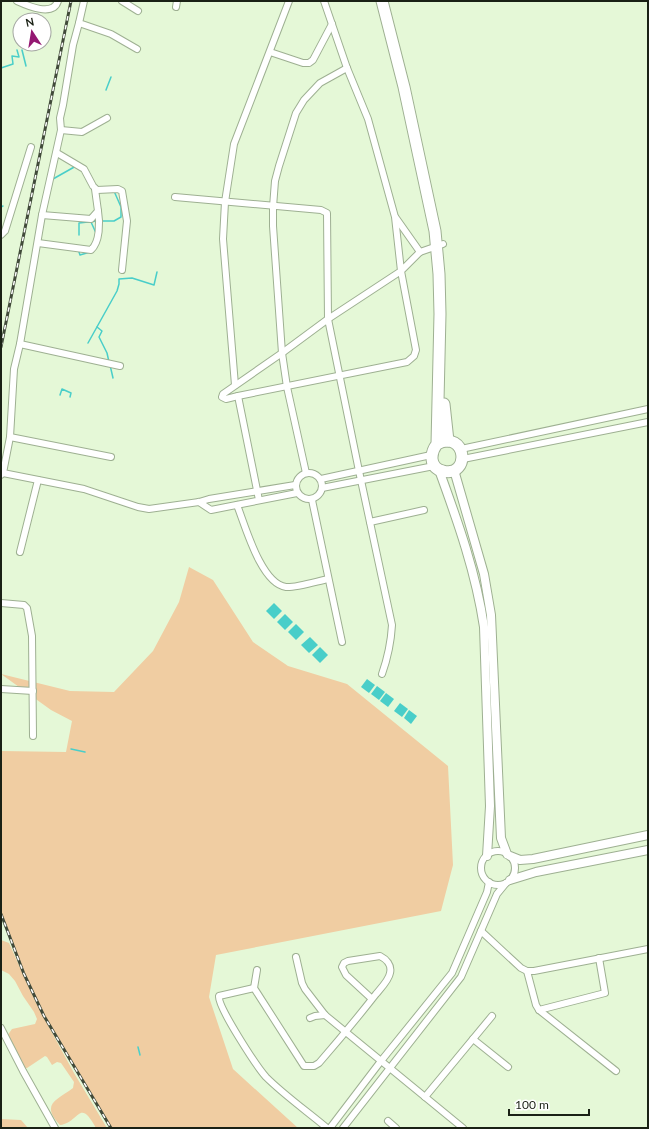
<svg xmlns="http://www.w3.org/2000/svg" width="649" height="1129" viewBox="0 0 649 1129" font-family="Lato,sans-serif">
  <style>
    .green { fill: #f0cda2 }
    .water { fill: #49cec9 }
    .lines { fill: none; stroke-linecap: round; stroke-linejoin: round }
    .stream { stroke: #49cec9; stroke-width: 1.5 }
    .street-casing { stroke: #9eb092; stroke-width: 8 }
    .secondary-casing { stroke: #9eb092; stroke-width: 10 }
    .highway-casing { stroke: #9eb092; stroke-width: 13 }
    .street { stroke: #fff; stroke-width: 6 }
    .secondary { stroke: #fff; stroke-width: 8 }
    .highway { stroke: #fff; stroke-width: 11 }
    .rail-casing { stroke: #414a3a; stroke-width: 3 }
    .rail { stroke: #fff; stroke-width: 1.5; stroke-dasharray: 4.5; stroke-linecap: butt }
  </style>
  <rect width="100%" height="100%" fill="#e5f8d7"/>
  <g class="green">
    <path d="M189,567L213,580L253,642L288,666L347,684L448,766L453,865L441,911L216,955L209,997L233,1069L298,1128H111L44,1018L74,1073L107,1128H96C79,1097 80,1122 60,1125C40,1104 57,1100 73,1088L74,1082L61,1063L57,1062L52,1065L47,1057L45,1056L27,1068L23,1069L7,1036L12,1029L35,1024L37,1019L34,1012L23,996L15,981L9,974L1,970V940L9,943L36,1003L41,1010L24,974L1,914V751L66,752L72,721L51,710L1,674L70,691L114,692L153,651L179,602Z"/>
    <path d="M1,1119L21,1120L28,1128H1Z"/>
  </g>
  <g class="water">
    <path d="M274,603L282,611L274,619L266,611Z"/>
    <path d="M285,614L293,622L285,630L277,622Z"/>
    <path d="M296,624L304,632L296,640L288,632Z"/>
    <path d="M310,637L318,645L309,653L301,645Z"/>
    <path d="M320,647L328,655L320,663L312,655Z"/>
    <path d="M367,679L375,685L369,693L361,687Z"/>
    <path d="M377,686L385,692L379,700L371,694Z"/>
    <path d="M386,693L394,699L388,707L380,701Z"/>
    <path d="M400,703L408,709L402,717L394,711Z"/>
    <path d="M409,710L417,716L411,724L404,718Z"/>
  </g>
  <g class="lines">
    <g class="stream">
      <path d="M22,50L26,66"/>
      <path d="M1,68L13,64L12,56L19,57L17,50"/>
      <path d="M106,90L111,77"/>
      <path d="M53,179L76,166"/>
      <path d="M1,207L3,206"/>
      <path d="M100,221H114L121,217V207L114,191"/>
      <path d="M91,222L96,233"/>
      <path d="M79,235V223L97,221"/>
      <path d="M78,249L80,255L90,252"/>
      <path d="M97,327L102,331L99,337L107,353L109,362"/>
      <path d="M88,343L117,291L119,284V279L132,278L154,285L157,272"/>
      <path d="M110,365L113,378"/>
      <path d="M60,395L62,389L71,393L70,397"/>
      <path d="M71,749L85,752"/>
      <path d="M138,1047L140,1055"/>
    </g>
    <g class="street-casing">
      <g id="street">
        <path d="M17,1C28,6 53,17 58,1"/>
        <path d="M84,1L79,23L111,34L137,49"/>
        <path d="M122,1L138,11"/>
        <path d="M324,1L347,68L368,119L395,217L401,271L416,350L414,356L407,362L238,396L226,399L222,397L223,394L282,353L328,319L401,271L420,252L443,244"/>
        <path d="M176,7L177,1"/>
        <path d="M270,52L303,63H309L313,60L332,24"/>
        <path d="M61,130L82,132L107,118"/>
        <path d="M57,153L84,169L93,186L97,190L118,189L122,191L127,221L122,270"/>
        <path d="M175,197L321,210L327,213L328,319L359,471L392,625C391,642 388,657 382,674"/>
        <path d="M42,215L91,219L98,211L95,189"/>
        <path d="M396,218L420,252"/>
        <path d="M1,235L5,231L31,147"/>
        <path d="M38,243L91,250C100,242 100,222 98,211"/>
        <path d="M20,344L120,366"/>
        <path d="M235,385L223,239L225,202L234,144L289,1"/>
        <path d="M238,396L259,500"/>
        <path d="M10,437L111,457"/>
        <path d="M461,449L648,409"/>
        <path d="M463,459L648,422"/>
        <circle cx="309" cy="486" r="13"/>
        <path d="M3,473L84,489L138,507L149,509L199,502L209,499L295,485"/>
        <path d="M306,473L287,387L282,353L273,226V207L275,181L279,166L296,113L304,100L320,83L347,68"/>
        <path d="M1,475L3,473L10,437L14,369L20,344L42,215L61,130L60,118L63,105L73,45L79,23"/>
        <path d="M321,479L431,455"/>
        <path d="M322,488L434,466"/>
        <path d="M312,500L342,642"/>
        <path d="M199,502L211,510L297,493"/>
        <path d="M237,505C245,525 261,584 286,587C295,588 318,581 328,579"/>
        <path d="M370,522L424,510"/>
        <path d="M20,552L38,480"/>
        <path d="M1,603L24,605L27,608L32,636L33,736"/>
        <path d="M1,689L33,691"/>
        <circle cx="498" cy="868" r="17"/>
        <path d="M481,931L521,968L527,971H534L648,949"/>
        <path d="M296,957L302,983L305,989L325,1015L463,1128"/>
        <path d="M257,970L254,988L304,1066H314L319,1063C339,1040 358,1017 376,994C381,988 389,980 390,973C392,965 386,959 380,956L348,961L344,963L342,967L346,975L372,999"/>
        <path d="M527,971L536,1005L539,1010L616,1071"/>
        <path d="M254,988L219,996C217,1006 257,1067 266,1077C284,1095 308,1112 327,1128"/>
        <path d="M539,1010L605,993L599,958"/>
        <path d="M310,1018L315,1016L325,1015"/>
        <path d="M1,1028L23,1071L55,1128"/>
        <path d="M473,1039L508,1067"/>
        <path d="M425,1097L492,1016"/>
        <path d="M388,1121L396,1128"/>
        <path d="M330,1128L381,1061L452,973L487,892L489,882"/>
        <path d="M343,1128L461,977L497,894L506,883"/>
      </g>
    </g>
    <g class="secondary-casing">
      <g id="secondary">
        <path d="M439,470C458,522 476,573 484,627L490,806L487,856"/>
        <path d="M454,470L484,574L491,615L501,838L507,854"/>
        <path d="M510,856L520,860L533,859L648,835"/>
        <path d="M510,880L536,872L648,850"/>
      </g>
    </g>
    <g class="highway-casing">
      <g id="highway">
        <path d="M382,1L404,87L435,231L439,274L440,314L437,444C430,453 429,468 443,471C471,478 467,429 437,444"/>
        <path d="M444,404L448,441"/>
      </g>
    </g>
    <use href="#street" class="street"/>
    <use href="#secondary" class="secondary"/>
    <use href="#highway" class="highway"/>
    <g class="rail-casing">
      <g id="rail">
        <path d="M1,347L71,1"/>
        <path d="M1,914L24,974L44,1016L111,1128"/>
      </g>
    </g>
    <use href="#rail" class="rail"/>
  </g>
  <rect width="649" height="1129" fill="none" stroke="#1a2115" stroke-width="4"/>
  <g transform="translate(32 32) rotate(348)"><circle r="19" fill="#ffffff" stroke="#a3a6a1"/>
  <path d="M0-3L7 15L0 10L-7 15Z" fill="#941872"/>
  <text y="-6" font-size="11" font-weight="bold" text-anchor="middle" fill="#1a2115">N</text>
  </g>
  <path d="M509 1109v6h80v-6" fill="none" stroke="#1a2115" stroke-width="2"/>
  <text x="515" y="1109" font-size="12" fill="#1a2115" stroke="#ffffff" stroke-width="3" paint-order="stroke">100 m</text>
</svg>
